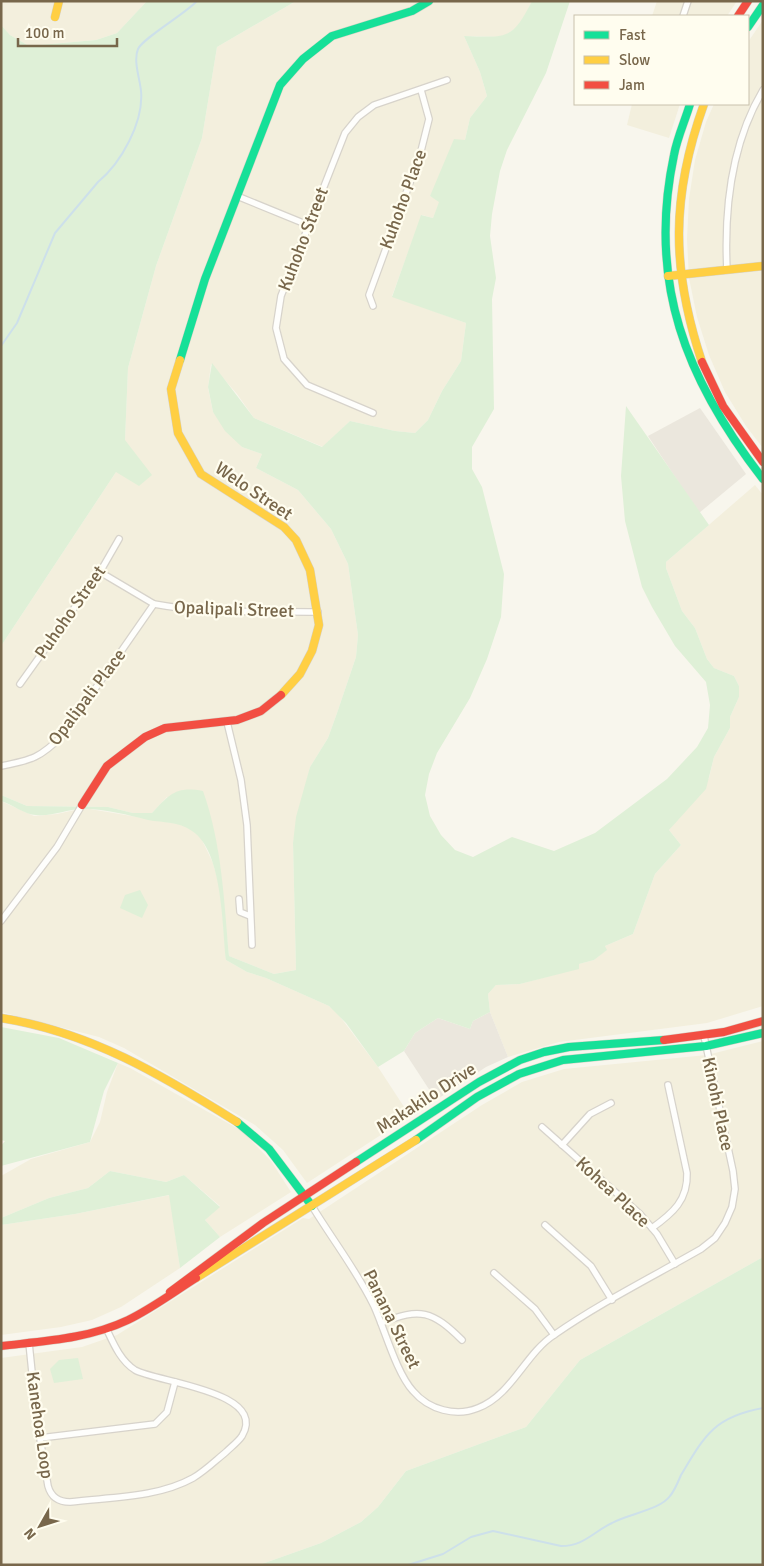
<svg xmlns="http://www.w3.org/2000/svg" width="764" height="1566" viewBox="0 0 764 1566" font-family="Signika,sans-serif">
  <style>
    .residential { fill: #f3efdd }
    .industrial { fill: #ebe7dd }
    .green { fill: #dff0d7 }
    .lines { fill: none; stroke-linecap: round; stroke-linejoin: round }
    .stream { stroke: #cde0ea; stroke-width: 2 }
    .street-casing { stroke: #d7d3cb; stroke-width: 8 }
    .fast-casing { stroke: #d6d2c7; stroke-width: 9 }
    .slow-casing { stroke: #d6d2c7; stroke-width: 9 }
    .jam-casing { stroke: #d6d2c7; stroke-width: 9 }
    .street { stroke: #fefefc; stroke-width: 5.5 }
    .fast { stroke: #16e098; stroke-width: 8 }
    .slow { stroke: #ffcf43; stroke-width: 8 }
    .jam { stroke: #f24e42; stroke-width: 8 }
    .labels { text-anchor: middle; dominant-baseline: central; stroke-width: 4.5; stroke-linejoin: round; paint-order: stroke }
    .street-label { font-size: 18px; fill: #78674b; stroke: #fffdef }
  </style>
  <rect width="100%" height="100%" fill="#f8f6ed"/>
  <g class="residential">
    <path d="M1,1H147L117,33L96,40L29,46L10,35L1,25Z"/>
    <path d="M296,1H532L521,24L503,37L464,36L480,72L487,96L470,118L465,140L430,196L440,201L433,218L422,215L392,296L466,323L461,361L442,391L428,420L415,433L395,431L350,421L323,447L254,418L237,394L211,364L208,388L213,412L242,447L262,454L256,468L298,490L331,529L348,564L358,635L356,657L337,713L328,738L310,767L293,843L296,970L274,974L229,956L217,846L167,797L152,813H133L108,807L27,806L1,795V646L116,472L125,440L128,368L156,266L202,138L217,47Z"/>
    <path d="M657,1H737L727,16H652Z"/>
    <path d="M763,20V448L746,426L725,392L709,355L697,317L689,278L687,239L689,199L695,160L706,122L714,104H748V42Z"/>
    <path d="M632,104H680L669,138L627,125Z"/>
    <path d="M755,485L763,495V1006L707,1023L559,1042L508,1057L490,1012L488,994L496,985L520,984L579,968V964L594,960L606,950L605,946L633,934L655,874L681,845L669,830L709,778L714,757L730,728V717L739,697V686L734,676L714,668L707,659L695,628L682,611L666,568V562Z"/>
    <path d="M1,801L34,816L57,814L84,808L190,826L201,838L213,863L221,892L226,960L247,972L266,978L329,1006L338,1014L378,1067L410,1116L307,1183L283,1150L255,1125L124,1048L99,1037L1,1012Z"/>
    <path d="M763,1041V1257L580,1360L526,1427L406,1471L378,1507L361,1522L321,1543L259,1565H1V1358L82,1347L117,1335L303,1218L309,1219L482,1105L522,1082L564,1069L707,1055Z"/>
    <path d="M118,1063L130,1068L242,1131L271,1161L291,1192L220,1237L205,1220L220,1206L184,1175L166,1182L110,1171L88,1188L49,1198L1,1218V1176L31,1159L90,1142L100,1122L107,1092Z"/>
    <path d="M170,1195L180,1268L121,1307L92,1320L61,1327L1,1335V1225L75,1214Z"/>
  </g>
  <g class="industrial">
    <path d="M700,408L746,474L699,513L648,436Z"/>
    <path d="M490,1012L508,1057L486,1067L436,1100L404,1051L415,1033L438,1018L470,1029L473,1021Z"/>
  </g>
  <g class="green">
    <path d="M147,1H296L217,47L202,138L156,266L128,368L125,440L152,475L139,486L116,472L1,646V25L10,35L29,46L96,40L117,33Z"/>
    <path d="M532,1H570L546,73L507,150L500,171L492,214L490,236L496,278L492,299L494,409L472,447V469L482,487L504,574L501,617L487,659L470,698L437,753L429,774L425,795L430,816L441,835L455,850L473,857L512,837L554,851L595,833L667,779L697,747L708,728L710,705L706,682L675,646L652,607L642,587L625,521L621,476L626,406L709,525L666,562V568L682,611L695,628L707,659L714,668L734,676L739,686V697L730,717V728L714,757L706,789L669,830L681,845L655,874L633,934L605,946L607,950L594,960L579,964V969L520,984L496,985L488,994L490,1012L473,1021L470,1029L438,1018L415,1033L404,1051L378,1067L346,1023L329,1006L266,978L247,972L226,960C222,926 223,851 192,831C178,821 164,823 148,820C128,815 106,809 85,809C68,808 53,817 36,815C25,815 12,804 1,801V795L27,806L108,807L133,813H152C170,794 176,786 203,791C222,844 224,901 229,956L274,974L296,970L293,843L296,817L310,767L328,738L337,713L356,657L358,635L348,564L331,529L298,490L256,468L262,454L242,447L225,431L213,412L208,387L212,363L254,418L322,447L350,421L395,431L415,433L428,420L442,391L461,361L466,323L392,297L421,215L433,218L439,202L430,196L454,139L465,140L470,118L487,96L480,72L464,36C506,37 512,41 532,1Z"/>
    <path d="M140,890L148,905L142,918L120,908L125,895Z"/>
    <path d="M1,1027L59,1038L118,1063L104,1091L90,1142L1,1166V1146L5,1141L1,1140Z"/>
    <path d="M110,1171L166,1182L184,1175L220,1207L205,1220L220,1237L180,1268L169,1195L75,1214L1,1225V1218L49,1198L88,1188Z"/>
    <path d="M763,1257V1565H259L321,1543L361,1522L378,1507L406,1471L526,1427L580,1360Z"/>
    <path d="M78,1358L83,1379L54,1383L50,1369L59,1360Z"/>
  </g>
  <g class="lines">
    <g class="stream">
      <path d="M1,346L17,323L55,233L98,182C121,163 144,122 141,91C140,79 133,61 138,49C143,38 185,14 197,1"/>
      <path d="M408,1565L443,1554L471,1537L493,1531L561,1546C584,1546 593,1532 612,1523C628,1514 660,1510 670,1496C675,1490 678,1482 681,1475C705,1435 714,1417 763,1408"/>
    </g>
    <g class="street-casing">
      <g id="street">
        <path d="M683,16L688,1"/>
        <path d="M237,196L308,225"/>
        <path d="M727,270C724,208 731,144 763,90"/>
        <path d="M373,306L369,295L420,155L429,119L421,90"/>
        <path d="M373,413L307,385L284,359L276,328L281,296L345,133L358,117L374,105L447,80"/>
        <path d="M100,572L154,604C207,614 263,611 318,612"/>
        <path d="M20,684L100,572L119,539"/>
        <path d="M227,722L241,780L247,825L252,945"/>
        <path d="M1,766C32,760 40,758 63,735L154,604"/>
        <path d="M239,899L240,912L250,916"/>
        <path d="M1,921L57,847L82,805"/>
        <path d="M542,1127L640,1214L657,1234L675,1264"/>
        <path d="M562,1145L590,1114L611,1103"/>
        <path d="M312,1206C332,1239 357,1271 374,1306C385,1330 396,1372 413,1391C429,1410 456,1417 478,1408C512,1395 525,1354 554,1335C600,1303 652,1277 701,1249L715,1238L725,1223L732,1207L735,1189L733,1171L704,1036"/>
        <path d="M545,1225L591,1266L612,1300"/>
        <path d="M652,1228C673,1213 688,1200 687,1173L668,1085"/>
        <path d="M494,1273L535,1309L554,1335"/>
        <path d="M381,1323C421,1307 432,1311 462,1340"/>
        <path d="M29,1343L37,1421L48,1486C51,1497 59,1502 70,1502C110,1497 157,1498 193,1478C205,1471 215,1461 226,1452C231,1447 238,1442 242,1436C269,1391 155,1382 135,1370C121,1361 114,1345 107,1330"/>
        <path d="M40,1438L155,1424L167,1412L175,1382"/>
      </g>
    </g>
    <g class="fast-casing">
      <g id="fast">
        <path d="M748,27L763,5"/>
        <path d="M690,104C685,121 677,138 674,155C647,282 686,380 763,479"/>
        <path d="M180,360L205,279L280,85L303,59L332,36L412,11L429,1"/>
        <path d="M237,1122L269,1149L312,1206"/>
        <path d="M416,1140L477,1097L519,1074L563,1060L706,1046L763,1033"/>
        <path d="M356,1162L479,1082L520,1060L544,1052L569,1047L664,1040"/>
      </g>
    </g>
    <g class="slow-casing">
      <g id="slow">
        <path d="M55,17L59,1"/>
        <path d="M668,276L763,266"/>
        <path d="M180,360L171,389L178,433L201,474L284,527L296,540L310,570L319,625L312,651L300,674L281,695"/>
        <path d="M702,362C671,269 671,196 704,104"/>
        <path d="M1,1018C90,1032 162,1075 237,1122"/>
        <path d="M196,1278L416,1140"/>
      </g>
    </g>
    <g class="jam-casing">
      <g id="jam">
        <path d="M738,16L748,1"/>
        <path d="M702,362L723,406L763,462"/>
        <path d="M82,805L107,766L145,737L165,728L237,720L261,711L281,695"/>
        <path d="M664,1040L724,1032L763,1021"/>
        <path d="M170,1292L263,1223L356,1162"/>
        <path d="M1,1346C44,1341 88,1339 128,1320C151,1309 174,1292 196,1278"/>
      </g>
    </g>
    <use href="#street" class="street"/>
    <use href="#fast" class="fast"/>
    <use href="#slow" class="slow"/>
    <use href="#jam" class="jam"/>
  </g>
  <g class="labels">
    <g class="street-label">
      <text transform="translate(403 199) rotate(-70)">Kuhoho Place</text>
      <text transform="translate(303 239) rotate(-69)">Kuhoho Street</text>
      <text transform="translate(254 491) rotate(34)">Welo Street</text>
      <text transform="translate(234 609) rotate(2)">Opalipali Street</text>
      <text transform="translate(70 612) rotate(-55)">Puhoho Street</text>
      <text transform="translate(87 697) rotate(-53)">Opalipali Place</text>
      <text transform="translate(426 1098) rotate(-33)">Makakilo Drive</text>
      <text transform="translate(718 1104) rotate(78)">Kinohi Place</text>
      <text transform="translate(613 1192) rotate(43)">Kohea Place</text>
      <text transform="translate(392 1319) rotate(64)">Panana Street</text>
      <text transform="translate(40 1425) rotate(82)">Kanehoa Loop</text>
    </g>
  </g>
  <rect width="764" height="1566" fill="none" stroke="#78674b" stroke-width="5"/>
  <rect x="574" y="15" width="175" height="90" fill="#fffdef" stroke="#c9c1ad"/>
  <rect x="584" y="31" width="25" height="8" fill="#16e098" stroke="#c9c1ad"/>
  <text x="619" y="40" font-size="15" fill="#78674b">Fast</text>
  <rect x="584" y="56" width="25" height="8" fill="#ffcf43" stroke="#c9c1ad"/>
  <text x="619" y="65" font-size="15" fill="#78674b">Slow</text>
  <rect x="584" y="81" width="25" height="8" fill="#f24e42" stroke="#c9c1ad"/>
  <text x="619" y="90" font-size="15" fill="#78674b">Jam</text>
  <g transform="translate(40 1526) rotate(231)" stroke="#fffdef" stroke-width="4" paint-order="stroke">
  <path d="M0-4L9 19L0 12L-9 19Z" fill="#78674b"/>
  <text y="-8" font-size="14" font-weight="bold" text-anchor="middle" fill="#78674b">N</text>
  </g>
  <path d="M18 38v8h99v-8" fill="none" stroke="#78674b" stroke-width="2.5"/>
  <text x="25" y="38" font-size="15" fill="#78674b" stroke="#fffdef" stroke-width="4" paint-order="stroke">100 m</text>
</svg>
